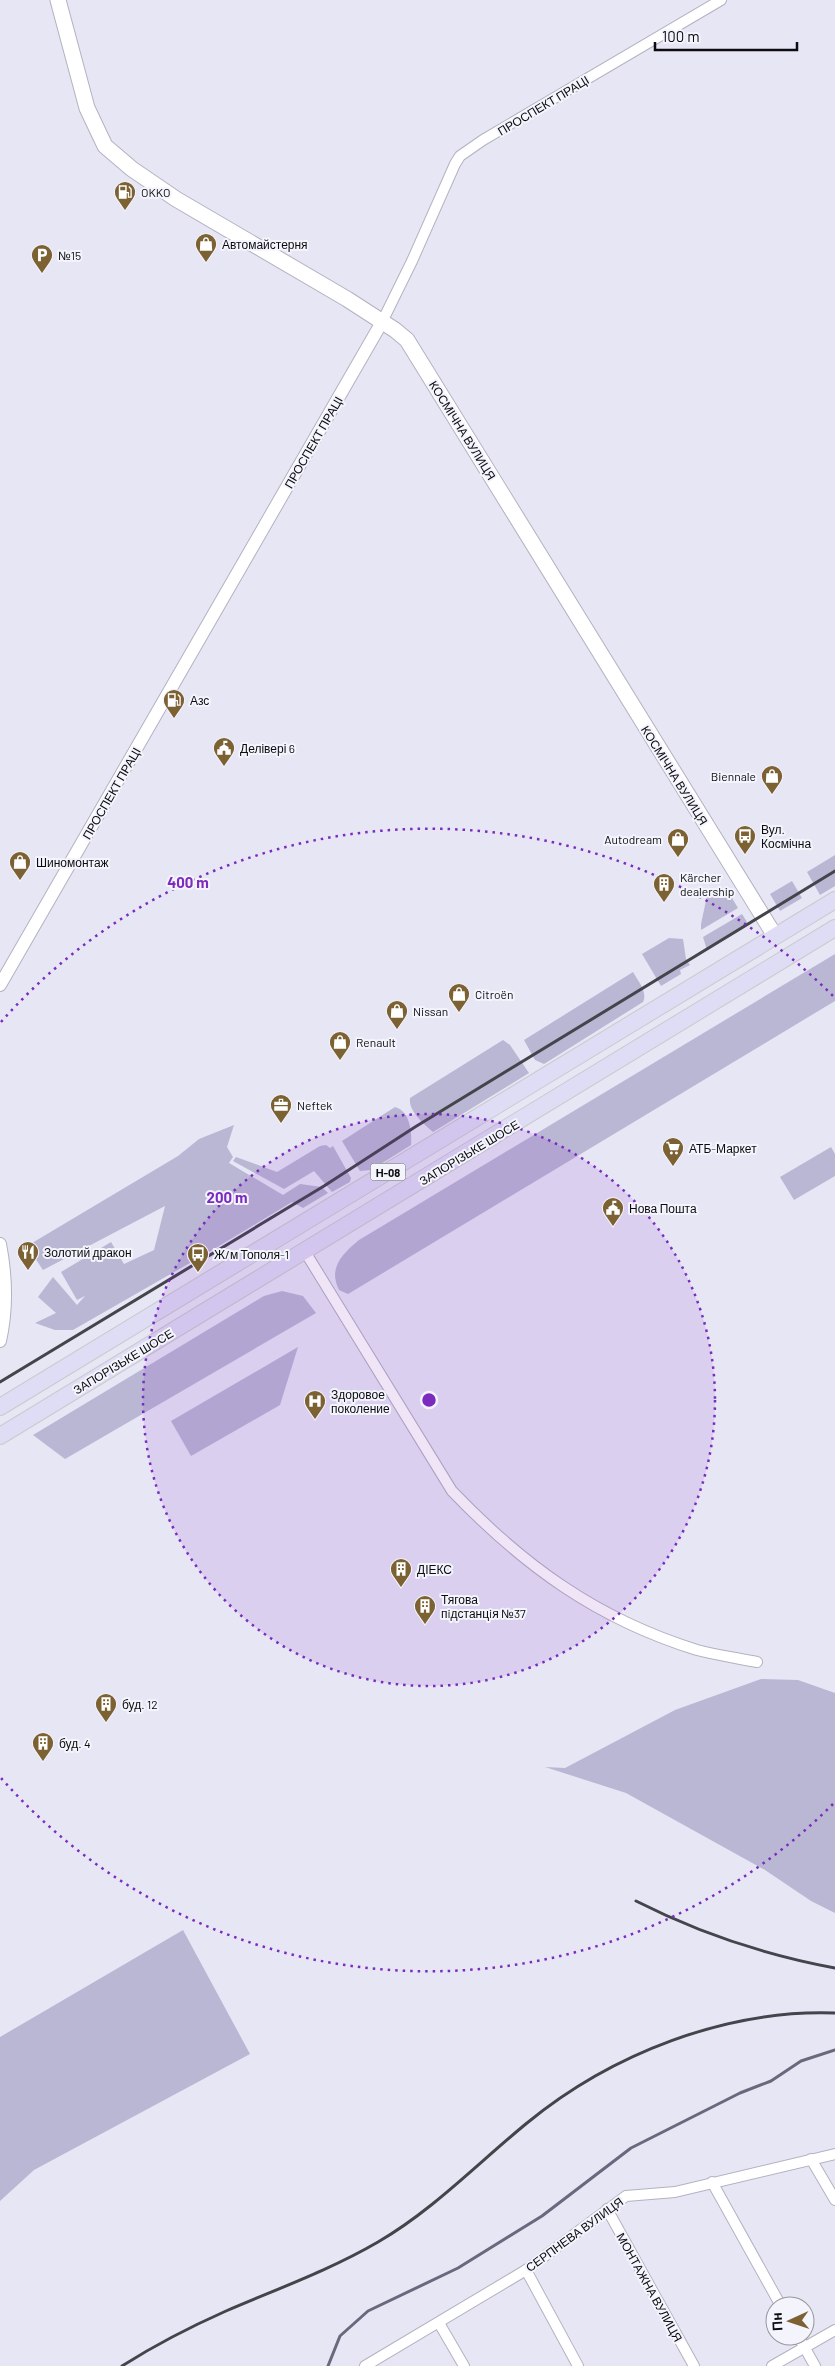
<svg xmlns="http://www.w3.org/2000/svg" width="835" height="2366" viewBox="0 0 835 2366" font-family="Barlow,sans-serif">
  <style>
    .green { fill: #bab7d5 }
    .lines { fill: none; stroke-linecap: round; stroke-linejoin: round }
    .stream { stroke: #6a687d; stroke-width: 3 }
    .minor-casing { stroke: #b3b2c0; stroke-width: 12 }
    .tertiary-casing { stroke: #b3b2c0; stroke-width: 14 }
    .secondary-casing { stroke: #b3b2c0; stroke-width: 17 }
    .primary-casing { stroke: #cacaca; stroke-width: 18 }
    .minor { stroke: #fff; stroke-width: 10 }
    .tertiary { stroke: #fff; stroke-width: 12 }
    .secondary { stroke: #fff; stroke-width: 15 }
    .primary { stroke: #dfdcf5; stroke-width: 16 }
    .rail { stroke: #44444b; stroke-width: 3 }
    .ring { fill: none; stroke: #7b2cbf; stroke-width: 2.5; stroke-dasharray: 2.5 5 }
    .labels { text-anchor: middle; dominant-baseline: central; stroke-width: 4; stroke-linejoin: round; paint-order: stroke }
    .shield { fill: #f4f4fd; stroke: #525257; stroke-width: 1 }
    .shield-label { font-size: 11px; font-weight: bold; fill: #0c0c10 }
    .street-label { font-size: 12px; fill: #0c0c10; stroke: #f4f4fd }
    .poi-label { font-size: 12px; fill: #0c0c10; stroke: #f4f4fd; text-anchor: start }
    .centre { fill: #7b2cbf; stroke: #f4f4fd; stroke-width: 2.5 }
    .ring-label { font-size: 15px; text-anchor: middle; font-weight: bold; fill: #7b2cbf; stroke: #f4f4fd; stroke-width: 4; stroke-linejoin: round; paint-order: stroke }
  </style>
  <rect width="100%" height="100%" fill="#e7e6f5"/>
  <g class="green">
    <path d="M835,855V886L820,895L807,872Z"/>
    <path d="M792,881L802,898L780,911L770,894Z"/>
    <path d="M729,893L738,908L701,930V924L707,896L713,894Z"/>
    <path d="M742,914L747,922V926L707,950L703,937Z"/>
    <path d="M669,938L683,939L686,959L690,965L680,970L681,974L661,986L642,954Z"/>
    <path d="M835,954V1001L348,1294L339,1290C328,1268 342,1254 359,1240Z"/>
    <path d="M633,972C638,981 648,992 643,1002L544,1064L535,1060L524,1040Z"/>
    <path d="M503,1040L510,1045L529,1073L433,1132C424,1124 408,1111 410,1098Z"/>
    <path d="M395,1107C410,1111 412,1132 411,1145L371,1170L360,1171L342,1141Z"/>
    <path d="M234,1125L227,1147L233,1157L229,1163L283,1195L300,1184L322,1187L328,1193L303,1208L292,1202L209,1252L73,1330H55L35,1323L56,1313L38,1297L53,1277L77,1305L85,1296L77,1300L61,1272L111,1242L124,1264L154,1250L165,1206L43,1270L27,1246L178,1156L199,1139Z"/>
    <path d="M326,1145L330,1148L333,1146L351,1178L350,1182L332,1192L314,1171L284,1189L233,1161L236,1157L277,1172L320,1146Z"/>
    <path d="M831,1147L835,1154V1176L794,1200L780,1177Z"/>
    <path d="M282,1291L303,1296L316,1313L65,1459L33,1435L264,1296Z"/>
    <path d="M298,1347L280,1405L191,1456L171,1421Z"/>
    <path d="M761,1679L798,1680L835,1693V1913L811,1901L765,1870L626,1793L545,1767L565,1768L675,1710Z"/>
    <path d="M183,1930L250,2054L34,2170L0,2201V2037Z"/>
  </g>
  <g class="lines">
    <path class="stream" d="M328,2366L340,2336L368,2311L458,2268L542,2216L631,2148L740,2093L771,2081L801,2061L835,2050"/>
    <g class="minor-casing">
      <g id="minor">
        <path d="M382,322L412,261L455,164L460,156L483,140L721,0"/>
        <path d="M304,1250L452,1491C524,1566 597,1619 697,1650C716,1655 737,1658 757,1662"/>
        <path d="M811,2159L835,2200"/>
        <path d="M712,2182L781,2306"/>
        <path d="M607,2209L694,2366"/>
        <path d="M526,2270L578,2366"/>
        <path d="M439,2323L464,2366"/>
        <path d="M798,2336L815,2366"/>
        <path d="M365,2366L526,2270L626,2196L675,2192L835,2154"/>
        <path d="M772,2366L835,2330"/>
      </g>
    </g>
    <g class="tertiary-casing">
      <g id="tertiary">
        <path d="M0,985L382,322"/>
        <path d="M0,1244C6,1275 7,1310 0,1341"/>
      </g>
    </g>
    <g class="secondary-casing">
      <path id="secondary" d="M58,0L87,108L105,146L132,169L176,199L347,299L395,330L407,340L775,936"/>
    </g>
    <g class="primary-casing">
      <g id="primary">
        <path d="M0,1407L835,900"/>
        <path d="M0,1436L835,928"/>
      </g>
    </g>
    <use href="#minor" class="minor"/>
    <use href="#tertiary" class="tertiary"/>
    <use href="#secondary" class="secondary"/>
    <use href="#primary" class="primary"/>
    <g class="rail">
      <path d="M0,1382L324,1186L415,1127L835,871"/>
      <path d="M636,1901C699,1933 765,1955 835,1968"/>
      <path d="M122,2366C155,2345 190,2327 226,2311C277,2289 330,2270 378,2242C433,2210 478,2163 527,2123C611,2054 726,2009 835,2013"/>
    </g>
  </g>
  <circle cx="429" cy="1400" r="286" fill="#7b2cbf" fill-opacity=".12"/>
  <g class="ring">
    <circle cx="429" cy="1400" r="286"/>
    <path d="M833 1804A571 571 0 0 1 1 1778M1 1022A571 571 0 0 1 833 996"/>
  </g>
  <defs>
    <g id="fuel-pin" transform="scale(1.125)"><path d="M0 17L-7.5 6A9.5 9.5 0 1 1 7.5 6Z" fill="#7c6133" stroke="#f4f4fd"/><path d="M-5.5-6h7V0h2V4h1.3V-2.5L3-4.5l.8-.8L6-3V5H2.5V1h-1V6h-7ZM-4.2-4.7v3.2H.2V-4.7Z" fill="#fff"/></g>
    <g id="shop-pin" transform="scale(1.125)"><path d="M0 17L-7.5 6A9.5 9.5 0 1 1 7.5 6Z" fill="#7c6133" stroke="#f4f4fd"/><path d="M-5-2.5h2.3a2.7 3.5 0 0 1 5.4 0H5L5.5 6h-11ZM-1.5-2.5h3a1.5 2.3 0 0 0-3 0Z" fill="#fff"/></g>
    <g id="parking-pin" transform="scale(1.125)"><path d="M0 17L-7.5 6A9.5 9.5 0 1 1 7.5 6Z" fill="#7c6133" stroke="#f4f4fd"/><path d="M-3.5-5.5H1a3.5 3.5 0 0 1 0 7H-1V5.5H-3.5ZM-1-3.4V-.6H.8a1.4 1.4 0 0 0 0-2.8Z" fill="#fff"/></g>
    <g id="civic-pin" transform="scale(1.125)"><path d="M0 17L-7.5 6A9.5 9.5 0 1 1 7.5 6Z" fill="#7c6133" stroke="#f4f4fd"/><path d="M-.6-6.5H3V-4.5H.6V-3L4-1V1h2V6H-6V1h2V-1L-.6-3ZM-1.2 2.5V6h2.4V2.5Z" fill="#fff"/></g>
    <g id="bus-pin" transform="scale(1.125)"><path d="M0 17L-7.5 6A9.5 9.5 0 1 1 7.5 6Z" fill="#7c6133" stroke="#f4f4fd"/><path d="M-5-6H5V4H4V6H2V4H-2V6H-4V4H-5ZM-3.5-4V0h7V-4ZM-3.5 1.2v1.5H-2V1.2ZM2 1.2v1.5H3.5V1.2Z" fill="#fff"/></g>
    <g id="building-pin" transform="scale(1.125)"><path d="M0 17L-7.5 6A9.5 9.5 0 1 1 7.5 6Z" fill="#7c6133" stroke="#f4f4fd"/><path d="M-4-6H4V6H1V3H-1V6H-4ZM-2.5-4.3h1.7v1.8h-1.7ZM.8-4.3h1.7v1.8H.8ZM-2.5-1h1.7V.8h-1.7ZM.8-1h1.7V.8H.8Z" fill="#fff"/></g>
    <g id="office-pin" transform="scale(1.125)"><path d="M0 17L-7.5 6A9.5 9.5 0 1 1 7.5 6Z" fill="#7c6133" stroke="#f4f4fd"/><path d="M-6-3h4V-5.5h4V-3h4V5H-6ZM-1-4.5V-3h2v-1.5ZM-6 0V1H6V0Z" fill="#fff"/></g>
    <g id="supermarket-pin" transform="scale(1.125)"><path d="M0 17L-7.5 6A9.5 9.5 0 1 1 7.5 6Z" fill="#7c6133" stroke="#f4f4fd"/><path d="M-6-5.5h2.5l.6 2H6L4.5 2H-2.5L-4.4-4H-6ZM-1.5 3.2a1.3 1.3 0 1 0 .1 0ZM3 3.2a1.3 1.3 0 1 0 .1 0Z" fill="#fff"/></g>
    <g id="restaurant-pin" transform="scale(1.125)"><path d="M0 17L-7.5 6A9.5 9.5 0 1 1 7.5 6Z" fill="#7c6133" stroke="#f4f4fd"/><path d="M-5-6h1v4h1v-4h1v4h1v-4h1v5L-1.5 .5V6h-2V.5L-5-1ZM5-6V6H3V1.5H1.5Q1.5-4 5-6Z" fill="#fff"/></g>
    <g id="hospital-pin" transform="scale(1.125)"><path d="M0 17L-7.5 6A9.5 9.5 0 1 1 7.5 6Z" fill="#7c6133" stroke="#f4f4fd"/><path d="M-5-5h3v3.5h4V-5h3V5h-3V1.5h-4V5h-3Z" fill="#fff"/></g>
  </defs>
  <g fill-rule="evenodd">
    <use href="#fuel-pin" x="125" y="192"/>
    <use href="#shop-pin" x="206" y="244"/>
    <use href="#parking-pin" x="42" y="255"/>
    <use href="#fuel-pin" x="174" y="700"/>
    <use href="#civic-pin" x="224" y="748"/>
    <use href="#shop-pin" x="772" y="776"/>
    <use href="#bus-pin" x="745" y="836"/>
    <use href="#shop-pin" x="678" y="839"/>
    <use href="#shop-pin" x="20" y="862"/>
    <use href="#building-pin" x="664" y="884"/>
    <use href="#shop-pin" x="459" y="994"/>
    <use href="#shop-pin" x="397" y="1011"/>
    <use href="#shop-pin" x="340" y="1042"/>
    <use href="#office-pin" x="281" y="1105"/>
    <use href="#supermarket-pin" x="673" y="1148"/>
    <use href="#civic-pin" x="613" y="1208"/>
    <use href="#restaurant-pin" x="28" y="1252"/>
    <use href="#bus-pin" x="198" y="1254"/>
    <use href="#hospital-pin" x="315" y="1401"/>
    <use href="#building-pin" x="401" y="1569"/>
    <use href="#building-pin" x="425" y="1606"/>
    <use href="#building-pin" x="106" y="1704"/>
    <use href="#building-pin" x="43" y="1743"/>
  </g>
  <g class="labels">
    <rect class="shield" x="370.5" y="1163.5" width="35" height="17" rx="4"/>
    <g class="shield-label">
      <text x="388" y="1172">Н-08</text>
    </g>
    <g class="street-label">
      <text transform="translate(543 105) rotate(-31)">ПРОСПЕКТ ПРАЦІ</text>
      <text transform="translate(463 430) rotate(58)">КОСМІЧНА ВУЛИЦЯ</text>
      <text transform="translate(313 442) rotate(-60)">ПРОСПЕКТ ПРАЦІ</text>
      <text transform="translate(675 775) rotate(58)">КОСМІЧНА ВУЛИЦЯ</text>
      <text transform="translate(111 793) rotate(-60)">ПРОСПЕКТ ПРАЦІ</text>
      <text transform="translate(469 1152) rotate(-31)">ЗАПОРІЗЬКЕ ШОСЕ</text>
      <text transform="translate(123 1361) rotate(-31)">ЗАПОРІЗЬКЕ ШОСЕ</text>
      <text transform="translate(574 2234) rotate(-36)">СЕРПНЕВА ВУЛИЦЯ</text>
      <text transform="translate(650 2287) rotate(61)">МОНТАЖНА ВУЛИЦЯ</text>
    </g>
    <g class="poi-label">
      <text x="141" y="192">OKKO</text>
      <text x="222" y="244">Автомайстерня</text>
      <text x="58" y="255">№15</text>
      <text x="190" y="700">Азс</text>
      <text x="240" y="748">Делівері 6</text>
      <text x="756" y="776" text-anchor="end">Biennale</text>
      <text x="761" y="829">Вул.<tspan x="761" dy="14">Космічна</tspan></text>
      <text x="662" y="839" text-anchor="end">Autodream</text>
      <text x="36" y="862">Шиномонтаж</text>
      <text x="680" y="877">Kärcher<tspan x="680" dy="14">dealership</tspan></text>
      <text x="475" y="994">Citroën</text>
      <text x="413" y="1011">Nissan</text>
      <text x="356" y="1042">Renault</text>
      <text x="297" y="1105">Neftek</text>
      <text x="689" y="1148">АТБ-Маркет</text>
      <text x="629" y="1208">Нова Пошта</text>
      <text x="44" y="1252">Золотий дракон</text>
      <text x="214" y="1254">Ж/м Тополя-1</text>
      <text x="331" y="1394">Здоровое<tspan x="331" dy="14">поколение</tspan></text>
      <text x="417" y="1569">ДІЕКС</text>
      <text x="441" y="1599">Тягова<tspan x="441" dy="14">пiдстанцiя №37</tspan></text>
      <text x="122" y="1704">буд. 12</text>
      <text x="59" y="1743">буд. 4</text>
    </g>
  </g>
  <circle cx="429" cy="1400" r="8" class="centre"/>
  <g class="ring-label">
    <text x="188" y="888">400 m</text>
    <text x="227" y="1203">200 m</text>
  </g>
  <g transform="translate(790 2321) rotate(267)"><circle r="24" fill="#f4f4fd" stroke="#97979e"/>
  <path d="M0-4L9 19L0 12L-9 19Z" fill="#7c6133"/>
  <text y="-8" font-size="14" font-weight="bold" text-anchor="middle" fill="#0c0c10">Пн</text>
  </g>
  <path d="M655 42v8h142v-8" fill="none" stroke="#0c0c10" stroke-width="2.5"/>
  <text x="662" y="42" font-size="15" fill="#0c0c10" stroke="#f4f4fd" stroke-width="4" paint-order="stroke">100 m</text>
</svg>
